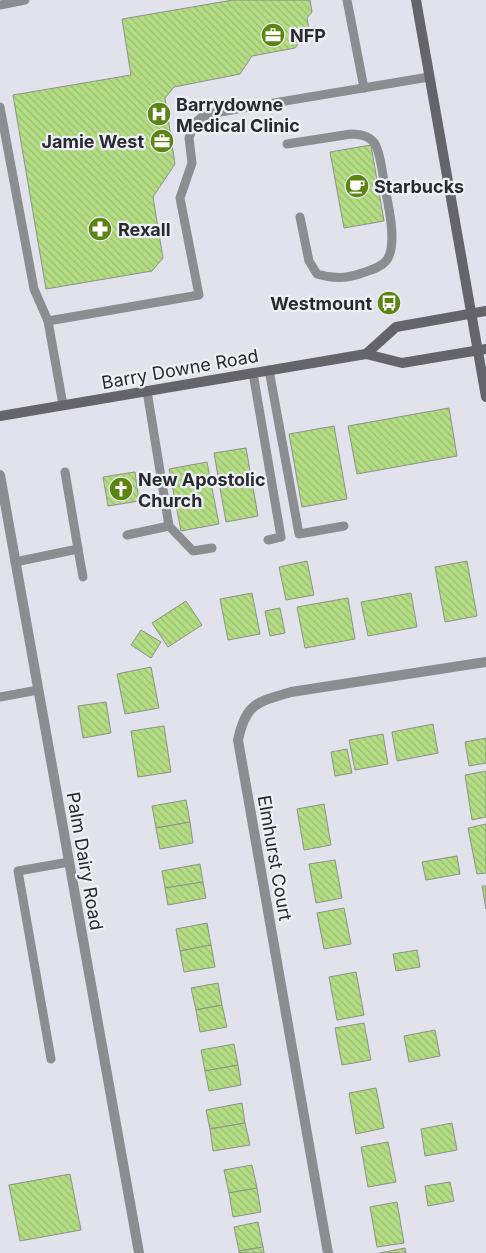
<svg xmlns="http://www.w3.org/2000/svg" width="486" height="1253" viewBox="0 0 486 1253" font-family="Inter,sans-serif">
  <style>
    .building { fill: url(#building-back-hatch); stroke: #8e938a }
    .lines { fill: none; stroke-linecap: round; stroke-linejoin: round }
    .lane { stroke: #8c8d91; stroke-width: 9 }
    .street { stroke: #8c8d91; stroke-width: 10 }
    .secondary { stroke: #64646a; stroke-width: 10 }
    .labels { text-anchor: middle; dominant-baseline: central; stroke-width: 4.5; stroke-linejoin: round; paint-order: stroke }
    .poi-label { font-size: 18px; font-weight: bold; fill: #292a2d; stroke: #eef0f9; text-anchor: start }
    .street-label { font-size: 18px; fill: #292a2d; stroke: #eef0f9 }
  </style>
  <defs>
    <pattern id="building-back-hatch" width="6" height="6" patternUnits="userSpaceOnUse" patternTransform="scale(1.25)"><rect width="6" height="6" fill="#b3dc83"/><path d="M-1 5l2 2M0 0l6 6M5-1l2 2" fill="none" stroke="#9abd71"/></pattern>
  </defs>
  <rect width="100%" height="100%" fill="#e1e2ec"/>
  <g class="building">
    <path d="M233,0H310L312,12L307,18L309,30L295,48L252,56L240,74L174,87L165,98L175,164L153,197L163,258L152,271L46,289L13,95L131,75L122,19Z"/>
    <path d="M371,145L384,221L344,228L330,152Z"/>
    <path d="M449,408L457,456L357,474L348,426Z"/>
    <path d="M334,426L347,499L302,507L289,434Z"/>
    <path d="M246,448L258,516L226,522L214,453Z"/>
    <path d="M207,462L219,524L181,531L169,469Z"/>
    <path d="M135,472L139,501L108,506L103,477Z"/>
    <path d="M307,561L314,595L286,600L279,567Z"/>
    <path d="M467,561L477,616L445,622L435,567Z"/>
    <path d="M252,593L260,634L228,640L220,599Z"/>
    <path d="M411,593L417,627L368,636L361,602Z"/>
    <path d="M348,598L355,639L305,648L297,607Z"/>
    <path d="M186,601L202,625L168,647L152,623Z"/>
    <path d="M280,608L285,633L270,636L265,611Z"/>
    <path d="M141,630L161,642L151,658L131,645Z"/>
    <path d="M151,667L159,708L125,714L117,674Z"/>
    <path d="M106,702L111,733L83,738L78,706Z"/>
    <path d="M433,724L438,753L397,761L392,732Z"/>
    <path d="M164,726L171,772L138,777L131,731Z"/>
    <path d="M383,734L388,764L355,770L349,740Z"/>
    <path d="M486,738V763L469,766L465,742Z"/>
    <path d="M347,749L352,773L335,776L331,752Z"/>
    <path d="M486,771V817L472,820L465,775Z"/>
    <path d="M186,800L190,822L156,828L152,806Z"/>
    <path d="M324,804L331,845L304,850L297,809Z"/>
    <path d="M190,822L193,843L160,849L156,828Z"/>
    <path d="M486,824V873L477,874L468,828Z"/>
    <path d="M457,856L460,874L426,880L422,862Z"/>
    <path d="M335,860L342,898L316,903L309,864Z"/>
    <path d="M200,864L203,882L165,888L162,871Z"/>
    <path d="M203,882L206,898L168,905L165,888Z"/>
    <path d="M482,886H486V909Z"/>
    <path d="M344,908L351,944L324,949L317,913Z"/>
    <path d="M207,923L211,945L180,951L176,929Z"/>
    <path d="M211,945L215,967L184,972L180,951Z"/>
    <path d="M417,950L420,967L396,971L393,954Z"/>
    <path d="M356,972L364,1015L337,1020L329,977Z"/>
    <path d="M218,983L222,1005L196,1010L191,988Z"/>
    <path d="M222,1005L227,1027L200,1032L196,1010Z"/>
    <path d="M364,1023L371,1060L342,1065L335,1028Z"/>
    <path d="M435,1030L440,1056L409,1062L404,1036Z"/>
    <path d="M234,1044L238,1065L205,1071L201,1050Z"/>
    <path d="M238,1065L241,1085L209,1091L205,1071Z"/>
    <path d="M376,1088L384,1128L356,1134L349,1093Z"/>
    <path d="M242,1103L245,1123L210,1129L206,1110Z"/>
    <path d="M245,1123L250,1145L213,1151L210,1129Z"/>
    <path d="M452,1123L457,1150L425,1156L421,1129Z"/>
    <path d="M388,1142L396,1182L368,1187L361,1147Z"/>
    <path d="M252,1165L257,1188L229,1193L224,1170Z"/>
    <path d="M70,1174L81,1230L20,1241L9,1185Z"/>
    <path d="M450,1182L454,1201L428,1206L425,1186Z"/>
    <path d="M257,1188L261,1212L233,1217L229,1193Z"/>
    <path d="M397,1202L404,1243L377,1247L370,1207Z"/>
    <path d="M258,1222L263,1247L239,1251L234,1227Z"/>
    <path d="M263,1247L264,1253H239V1251Z"/>
    <path d="M405,1248L406,1253H380Z"/>
  </g>
  <g class="lines">
    <g class="lane">
      <path d="M347,0L364,88"/>
      <path d="M0,5L25,0"/>
      <path d="M0,107L34,289L48,321L199,295L180,198L192,163L189,138L194,124L202,117L214,113L429,77"/>
      <path d="M287,144L351,134C360,134 370,136 375,144C381,154 383,177 385,189C389,207 398,247 386,261C380,268 371,270 362,273C347,279 333,279 317,274L309,261L300,217"/>
      <path d="M48,321L63,405"/>
      <path d="M269,370L299,534L344,526"/>
      <path d="M253,373L281,537L268,540"/>
      <path d="M147,391L169,526L193,551L212,548"/>
      <path d="M127,535L169,526"/>
      <path d="M78,549L83,577"/>
      <path d="M15,562L78,549L65,472"/>
      <path d="M0,697L38,690"/>
      <path d="M51,1059L18,871L69,862"/>
    </g>
    <g class="street">
      <path d="M0,475L139,1253"/>
      <path d="M328,1253L238,740C246,703 257,702 291,692L486,662"/>
    </g>
    <g class="secondary">
      <path d="M416,0L486,397"/>
      <path d="M366,354L396,327L486,311"/>
      <path d="M0,416L366,354L402,363L486,349"/>
    </g>
  </g>
  <defs>
    <g id="office-disc" transform="scale(1.25)"><circle r="9.5" fill="#5b8510" stroke="#eef0f9"/><path d="M-6-3h4V-5.5h4V-3h4V5H-6ZM-1-4.5V-3h2v-1.5ZM-6 0V1H6V0Z" fill="#fff"/></g>
    <g id="hospital-disc" transform="scale(1.25)"><circle r="9.5" fill="#5b8510" stroke="#eef0f9"/><path d="M-5-5h3v3.5h4V-5h3V5h-3V1.5h-4V5h-3Z" fill="#fff"/></g>
    <g id="cafe-disc" transform="scale(1.25)"><circle r="9.5" fill="#5b8510" stroke="#eef0f9"/><path d="M-5.5-4.5H6V0H3Q3 3.5 0 3.5H-2.5Q-5.5 3.5-5.5 0ZM3-3.2v2h1.7v-2ZM-6 4.5H4V6H-6Z" fill="#fff"/></g>
    <g id="pharmacy-disc" transform="scale(1.25)"><circle r="9.5" fill="#5b8510" stroke="#eef0f9"/><path d="M-2-6h4v4h4v4h-4v4h-4v-4h-4v-4h4Z" fill="#fff"/></g>
    <g id="bus-disc" transform="scale(1.25)"><circle r="9.5" fill="#5b8510" stroke="#eef0f9"/><path d="M-5-6H5V4H4V6H2V4H-2V6H-4V4H-5ZM-3.5-4V0h7V-4ZM-3.5 1.2v1.5H-2V1.2ZM2 1.2v1.5H3.5V1.2Z" fill="#fff"/></g>
    <g id="church-disc" transform="scale(1.25)"><circle r="9.5" fill="#5b8510" stroke="#eef0f9"/><path d="M-1.2-6h2.4v3.5h3.3v2.4h-3.3V6h-2.4V-.1h-3.3v-2.4h3.3Z" fill="#fff"/></g>
  </defs>
  <g fill-rule="evenodd">
    <use href="#office-disc" x="273" y="35"/>
    <use href="#hospital-disc" x="159" y="114"/>
    <use href="#office-disc" x="162" y="141"/>
    <use href="#cafe-disc" x="357" y="186"/>
    <use href="#pharmacy-disc" x="100" y="229"/>
    <use href="#bus-disc" x="389" y="303"/>
    <use href="#church-disc" x="121" y="489"/>
  </g>
  <g class="labels">
    <g class="poi-label">
      <text x="290" y="35">NFP</text>
      <text x="176" y="104">Barrydowne<tspan x="176" dy="21">Medical Clinic</tspan></text>
      <text x="144" y="141" text-anchor="end">Jamie West</text>
      <text x="374" y="186">Starbucks</text>
      <text x="118" y="229">Rexall</text>
      <text x="372" y="303" text-anchor="end">Westmount</text>
      <text x="138" y="479">New Apostolic<tspan x="138" dy="21">Church</tspan></text>
    </g>
    <g class="street-label">
      <text transform="translate(180 369) rotate(-10)">Barry Downe Road</text>
      <text transform="translate(275 858) rotate(80)">Elmhurst Court</text>
      <text transform="translate(85 861) rotate(80)">Palm Dairy Road</text>
    </g>
  </g>
</svg>
